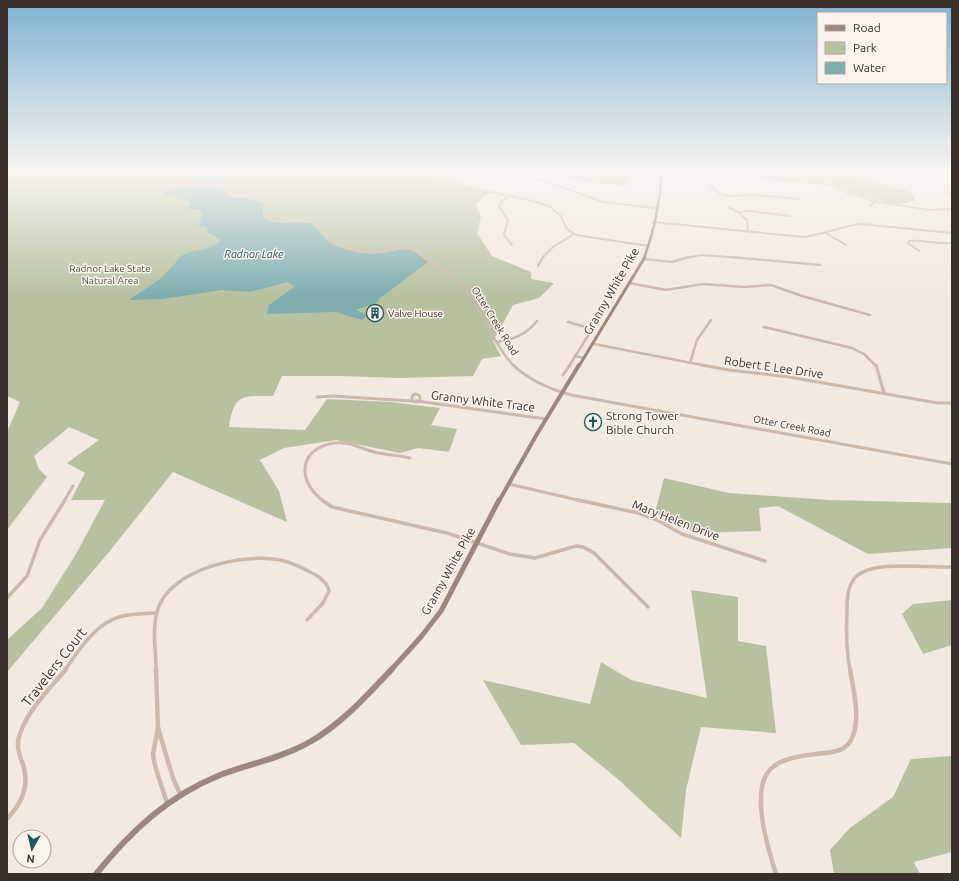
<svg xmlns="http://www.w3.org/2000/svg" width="959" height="881" viewBox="0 0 959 881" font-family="Ubuntu,sans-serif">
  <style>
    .green { fill: #b7c1a0 }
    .water { fill: #80aeaf }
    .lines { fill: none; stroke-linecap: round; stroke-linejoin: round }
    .street-far4 { stroke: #cbb9ac; stroke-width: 2 }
    .street-far3 { stroke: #cbb9ac; stroke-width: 2.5 }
    .street-far2 { stroke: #cbb9ac; stroke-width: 3 }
    .street-far1 { stroke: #cbb9ac; stroke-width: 3.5 }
    .street { stroke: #cbb9ac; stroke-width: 4.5 }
    .secondary-far4 { stroke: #9e887d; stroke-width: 2.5 }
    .secondary-far3 { stroke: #9e887d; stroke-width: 3 }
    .secondary-far2 { stroke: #9e887d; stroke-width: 4 }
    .secondary-far1 { stroke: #9e887d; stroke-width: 5 }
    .secondary { stroke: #9e887d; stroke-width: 6 }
    .labels { text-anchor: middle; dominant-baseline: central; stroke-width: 3; stroke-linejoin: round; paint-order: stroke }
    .far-park-label { font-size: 10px; fill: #49562f; stroke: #faf3ed }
    .far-poi-label { font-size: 10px; fill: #392f2b; stroke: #faf3ed; text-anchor: start }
    .far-street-label { font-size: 10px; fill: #392f2b; stroke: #faf3ed }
    .far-water-label { font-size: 11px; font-style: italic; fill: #215759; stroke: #faf3ed }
    .street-label { font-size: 12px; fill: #392f2b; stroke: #faf3ed }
    .poi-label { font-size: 12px; fill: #392f2b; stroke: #faf3ed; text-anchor: start }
    .near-street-label { font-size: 14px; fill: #392f2b; stroke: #faf3ed }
  </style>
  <rect width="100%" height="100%" fill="#f2e9e0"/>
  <g class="green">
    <path d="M7,172H423L422,174L455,185L488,191L490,193L483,197L476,205L481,216L477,233L492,256L531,272V279L554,283L539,298L513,305L493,341L501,356L482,359L473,376L400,378L339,376H282L273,396C243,396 234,393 229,427L305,430L327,399L390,402L440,408L431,425L457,429L449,452L418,448L400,453L336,440L284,448L260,460L279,491L287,522L173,472L109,552L7,672V640L42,608L76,554L105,500H71L85,473L67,463L99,440L69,427L34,456L39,469L47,477L7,530V432L20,402L7,396Z"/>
    <path d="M539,172H600L630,175L629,186L592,183Z"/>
    <path d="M750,172H848L878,184L905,190L914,195V201L898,205L890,203L842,190L829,180L827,181L831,186L750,178Z"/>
    <path d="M664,478L729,493L829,500L952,503V548L868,554L778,506L759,508L761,531L695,533L655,513Z"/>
    <path d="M691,590L738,597V641L766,646L776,733L701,727L686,790L681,838L620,781L574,743L521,745L483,680L590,704L601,662L631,680L707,698Z"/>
    <path d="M952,600V645L923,654L902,614L913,604Z"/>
    <path d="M952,756V852L914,862L920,874H834L830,850L850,828L893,797L911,759Z"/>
  </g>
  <g class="water">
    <path d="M207,172H222L224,177L222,185H183L197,179Z"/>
    <path d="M173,186L219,187L232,197L255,199L264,204L262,214C274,229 294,220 310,222L330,243L339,247L372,254L402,249L412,250L428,262L379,299L378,302L356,310L368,315L362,320L335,312L267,314L269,305L293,288V285L288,282L250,292L222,290L163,299L129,300L160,279L177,261L178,258C181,256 184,254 187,253C196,249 213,251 220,240L219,238L208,233L207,227L204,226L196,228L202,224L199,223L201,221L200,217L203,214L199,210L185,208L191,205L189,203V200L180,197L163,195L165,194L164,192H168V190L173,187L167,188Z"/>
  </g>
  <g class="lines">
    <g class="street-far4">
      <path d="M717,172L709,179L708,184L720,194L727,196L757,195L798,199"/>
      <path d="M797,172L823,179L839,190L878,202L929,210L952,209"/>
      <path d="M895,172L915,174V172"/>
      <path d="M444,177L459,185L529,200L549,206L560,215L567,229L576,235L649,246"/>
      <path d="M460,184L469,179L482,177L528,178L548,182L603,202L656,208"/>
      <path d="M221,187L235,172"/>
      <path d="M7,192L35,188L96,191L166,185L211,186L221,187L237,196L256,199L266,204C265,213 265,217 273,221L314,222C324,230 330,242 343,247C354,251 367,254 380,252C402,250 406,242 426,258"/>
      <path d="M948,193L952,194"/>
      <path d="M509,196L501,202L499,206L508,220L504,235L512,245"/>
      <path d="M870,206L875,200"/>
      <path d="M728,207L738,212L747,220L748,231"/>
      <path d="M738,212L751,211L790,216"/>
      <path d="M653,222L803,237C823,235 841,226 861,224L952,233"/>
      <path d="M826,233L846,245"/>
      <path d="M919,251L908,243L909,241C924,239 937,245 952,243"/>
      <path d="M542,258L553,247L574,234"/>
      <path d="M686,258L701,255L741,258"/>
    </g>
    <g class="street-far3">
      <path d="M425,257C437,267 452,272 462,284C483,309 491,342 514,366"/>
      <path d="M730,257L820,265"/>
      <path d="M644,259L672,262L689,257"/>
      <path d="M538,266L543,257"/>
      <path d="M629,283L666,290L703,284L744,287L771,285L802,296L870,315"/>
      <path d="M568,322L589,328L591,331L569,366"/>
      <path d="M764,327L852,348L864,354L876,366"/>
      <path d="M497,342C514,339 526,335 537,321"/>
      <path d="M594,344L707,366"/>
      <path d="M575,356L584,358"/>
      <path d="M690,363L697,340L711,320"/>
    </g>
    <g class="street-far2">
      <path d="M513,365C529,380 549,389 571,395L952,464"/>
      <path d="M701,365L729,370L789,377L938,403H952"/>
      <path d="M876,365L884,393"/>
      <path d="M563,375L570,365"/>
      <circle cx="416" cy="398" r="4"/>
      <path d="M317,397L332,396L412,401"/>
      <path d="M417,401L546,419"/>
      <path d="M509,484L582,501"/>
      <path d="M64,501L73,486"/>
      <path d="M323,501C312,492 304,482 305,468C307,447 332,440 350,444C358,446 366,450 374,452C386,455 398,455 410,458"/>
    </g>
    <g class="street-far1">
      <path d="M322,500L332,507L447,533L510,554L535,558L576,546L583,547L594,553L648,607"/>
      <path d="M578,500L638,513L655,519L682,534L765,561"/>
      <path d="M7,598L27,576L40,540L65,500"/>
      <path d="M65,670C79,650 95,624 119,617C131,613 144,614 156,613"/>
      <path d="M156,670C156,650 151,625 159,606C176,568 242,553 280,560C289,562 299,566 308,571C317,575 327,581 329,591L323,603L307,620"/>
      <path d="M850,670C846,650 846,632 847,612C847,601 847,588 854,579C869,559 928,568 952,567"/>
    </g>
    <g class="street">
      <path d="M156,669L158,728L153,754L155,766L167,803"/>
      <path d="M158,728L173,778L180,794"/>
      <path d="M7,819C22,803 30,786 23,764C19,755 16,746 19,737C26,711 50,689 66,669"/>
      <path d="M776,874C768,849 748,786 773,767C786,756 809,755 825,753C835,752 846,750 851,740C862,719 853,690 850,669"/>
    </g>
    <path class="secondary-far4" d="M644,258C654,232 660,200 662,172"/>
    <path class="secondary-far3" d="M579,366L645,257"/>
    <path class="secondary-far2" d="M499,501L537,434L579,365"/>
    <path class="secondary-far1" d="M391,670L420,638L441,611L499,500"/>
    <path class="secondary" d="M96,874C131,831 168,796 220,775C249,764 281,758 308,743C341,725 367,695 392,669"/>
  </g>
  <linearGradient id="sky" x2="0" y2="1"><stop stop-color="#7eb2d1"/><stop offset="0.58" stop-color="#f9f5f1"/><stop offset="1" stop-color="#f9f5f1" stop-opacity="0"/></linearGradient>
  <rect width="959" height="295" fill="url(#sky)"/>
  <defs>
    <g id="building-ring" transform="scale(0.9)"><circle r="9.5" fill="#faf3ed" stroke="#215759" stroke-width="1.5"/><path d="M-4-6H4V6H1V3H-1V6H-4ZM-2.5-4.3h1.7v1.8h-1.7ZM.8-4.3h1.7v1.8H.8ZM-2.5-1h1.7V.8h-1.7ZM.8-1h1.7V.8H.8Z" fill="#215759"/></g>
    <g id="church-ring" transform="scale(0.9)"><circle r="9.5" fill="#faf3ed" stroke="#215759" stroke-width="1.5"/><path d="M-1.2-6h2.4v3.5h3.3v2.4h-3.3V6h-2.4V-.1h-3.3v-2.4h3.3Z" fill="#215759"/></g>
  </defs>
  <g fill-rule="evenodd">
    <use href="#building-ring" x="375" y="313"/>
    <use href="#church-ring" x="593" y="422"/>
  </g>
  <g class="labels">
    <g class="far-park-label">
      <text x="110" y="268">Radnor Lake State<tspan x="110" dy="12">Natural Area</tspan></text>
    </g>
    <g class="far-poi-label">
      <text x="388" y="313">Valve House</text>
    </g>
    <g class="far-street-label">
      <text transform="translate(495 321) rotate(58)">Otter Creek Road</text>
      <text transform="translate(792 426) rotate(11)">Otter Creek Road</text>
    </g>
    <g class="far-water-label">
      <text x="254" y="254">Radnor Lake</text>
    </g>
    <g class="street-label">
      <text transform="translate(611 291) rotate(-60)">Granny White Pike</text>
      <text transform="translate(774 367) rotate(8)">Robert E Lee Drive</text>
      <text transform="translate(483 401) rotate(7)">Granny White Trace</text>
      <text transform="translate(676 520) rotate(21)">Mary Helen Drive</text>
      <text transform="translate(448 571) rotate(-61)">Granny White Pike</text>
    </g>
    <g class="poi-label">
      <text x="606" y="415">Strong Tower<tspan x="606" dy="14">Bible Church</tspan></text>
    </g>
    <g class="near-street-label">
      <text transform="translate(54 667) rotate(-52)">Travelers Court</text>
    </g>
  </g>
  <rect width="959" height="881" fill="none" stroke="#392f2b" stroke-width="16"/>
  <rect x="817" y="12" width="130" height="72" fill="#faf3ed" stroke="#ada59f"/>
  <rect x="825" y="25" width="20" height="6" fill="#9e887d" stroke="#ada59f"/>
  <text x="853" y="32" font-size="12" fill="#392f2b">Road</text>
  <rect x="825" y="42" width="20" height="12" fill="#b7c1a0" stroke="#ada59f"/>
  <text x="853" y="52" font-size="12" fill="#392f2b">Park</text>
  <rect x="825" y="62" width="20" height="12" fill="#80aeaf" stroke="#ada59f"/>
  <text x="853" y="72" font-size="12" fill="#392f2b">Water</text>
  <g transform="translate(32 849) rotate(188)"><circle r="19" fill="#faf3ed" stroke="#ada59f"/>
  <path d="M0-3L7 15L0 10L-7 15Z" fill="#215759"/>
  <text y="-6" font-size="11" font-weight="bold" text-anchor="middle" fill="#392f2b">N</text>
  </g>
</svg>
